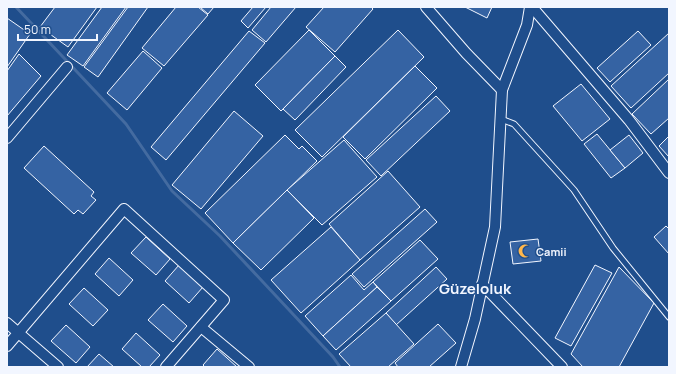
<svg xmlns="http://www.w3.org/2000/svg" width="676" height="374" viewBox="0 0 676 374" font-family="Manrope,sans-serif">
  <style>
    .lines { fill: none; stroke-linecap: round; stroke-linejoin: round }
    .stream { stroke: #446ba0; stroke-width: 3 }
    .building { fill: #3563a3; stroke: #f2f6ff }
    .service-casing { stroke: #f2f6ff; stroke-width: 7 }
    .minor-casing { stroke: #f2f6ff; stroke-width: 12 }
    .service { stroke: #1f4e8c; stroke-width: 5 }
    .minor { stroke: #1f4e8c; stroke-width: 10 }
    .labels { text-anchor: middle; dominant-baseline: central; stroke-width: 3; stroke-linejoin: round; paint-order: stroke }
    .poi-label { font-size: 11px; font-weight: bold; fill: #f2f6ff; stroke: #1f4e8c; text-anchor: start }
    .district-label { font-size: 15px; font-weight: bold; fill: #f2f6ff; stroke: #1f4e8c }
  </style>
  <rect width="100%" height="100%" fill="#1f4e8c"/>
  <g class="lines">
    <path class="stream" d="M16,7L126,124L172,191L220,236L333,357L340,367"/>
  </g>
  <g class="building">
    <path d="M55,7H97L68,47L40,27Z"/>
    <path d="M102,7H126L83,66L67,55Z"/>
    <path d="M128,7H148L98,77L84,67Z"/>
    <path d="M176,7H198L208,15L164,66L142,48Z"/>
    <path d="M200,7H214L208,14Z"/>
    <path d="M253,7H266L248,28L241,21Z"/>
    <path d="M271,7H296L266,42L252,30Z"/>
    <path d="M324,7H371L373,9L335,52L306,27Z"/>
    <path d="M465,7H492L487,18Z"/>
    <path d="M7,18L30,34L7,67Z"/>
    <path d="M309,30L335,56L281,111L255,85Z"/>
    <path d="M398,30L424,57L322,157L295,130Z"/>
    <path d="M249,31L265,43L166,160L151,147Z"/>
    <path d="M638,31L651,45L610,82L597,68Z"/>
    <path d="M669,33V73L631,108L611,86Z"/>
    <path d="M143,51L162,68L127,110L107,93Z"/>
    <path d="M19,54L41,76L7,116V71Z"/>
    <path d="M335,56L346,67L295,120L283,109Z"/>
    <path d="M415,66L437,88L365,159L343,137Z"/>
    <path d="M669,79V118L651,134L632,114Z"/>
    <path d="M581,84L610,119L582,141L553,106Z"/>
    <path d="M436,96L450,111L381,176L366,160Z"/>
    <path d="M234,111L263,136L201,209L172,185Z"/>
    <path d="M597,134L625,168L611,178L584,144Z"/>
    <path d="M285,135L299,149L302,146L317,161L233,243L205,213Z"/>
    <path d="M629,135L643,153L625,168L610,150Z"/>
    <path d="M669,136V157L659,146Z"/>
    <path d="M344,140L377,177L322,225L287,190Z"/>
    <path d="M44,146L94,192L91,196L96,200L83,214L78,210L74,214L24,168Z"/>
    <path d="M388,171L420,207L360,260L329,224Z"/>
    <path d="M287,190L314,218L261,270L233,243Z"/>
    <path d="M425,209L437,222L364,287L352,274Z"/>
    <path d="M666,226L669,229V254L654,237Z"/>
    <path d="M331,227L360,260L301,313L271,280Z"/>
    <path d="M146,237L170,259L156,275L131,253Z"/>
    <path d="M538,239L541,261L513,264L510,242Z"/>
    <path d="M420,240L438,259L391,301L373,282Z"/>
    <path d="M109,258L133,280L119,296L95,274Z"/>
    <path d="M179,265L203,287L189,303L165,281Z"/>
    <path d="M595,265L612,273L571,346L555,338Z"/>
    <path d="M436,267L447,279L396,325L386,313Z"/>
    <path d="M619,267L654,303L619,367H583L571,354Z"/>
    <path d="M351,275L364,290L373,282L377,287L323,336L305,316Z"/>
    <path d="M377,287L391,301L336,350L323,336Z"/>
    <path d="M84,288L108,310L93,326L69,304Z"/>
    <path d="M163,304L187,326L173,342L148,320Z"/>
    <path d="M386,313L414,344L388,367H351L339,354Z"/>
    <path d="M438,324L456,343L429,367H398L395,363Z"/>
    <path d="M66,325L90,347L76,363L51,341Z"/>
    <path d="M136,333L160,355L149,367H142L122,349Z"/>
    <path d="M217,349L237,367H205L203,365Z"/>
    <path d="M99,354L114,367H87Z"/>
  </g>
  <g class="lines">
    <g class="service-casing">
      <path id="service" d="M501,119L514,124L574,190L613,248L669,317"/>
    </g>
    <g class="minor-casing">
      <g id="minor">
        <path d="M426,7L466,53L502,90"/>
        <path d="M532,7L629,120L669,173"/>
        <path d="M7,138L67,67"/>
        <path d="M482,284L562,367"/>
        <path d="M7,323L58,367"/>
        <path d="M201,327L249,367"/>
        <path d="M7,346L124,209L224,300L166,367"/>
        <path d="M461,367L475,319L495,227L502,90L527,25L530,7"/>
      </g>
    </g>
    <use href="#service" class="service"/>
    <use href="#minor" class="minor"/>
  </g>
  <defs>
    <g id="mosque-bare" transform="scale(1.08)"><path d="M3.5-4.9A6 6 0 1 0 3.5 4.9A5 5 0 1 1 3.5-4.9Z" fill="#ffb74d" stroke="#1f4e8c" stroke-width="2.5" paint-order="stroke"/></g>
  </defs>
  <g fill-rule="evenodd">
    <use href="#mosque-bare" x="525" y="251"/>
  </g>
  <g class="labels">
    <g class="poi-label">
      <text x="536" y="251">Camii</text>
    </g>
    <g class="district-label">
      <text x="475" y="288">Güzeloluk</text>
    </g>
  </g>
  <rect width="676" height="374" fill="none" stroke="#f2f6ff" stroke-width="16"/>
  <path d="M18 34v6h79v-6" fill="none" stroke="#f2f6ff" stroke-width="2"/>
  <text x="24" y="34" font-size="12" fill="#f2f6ff" stroke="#1f4e8c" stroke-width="3" paint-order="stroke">50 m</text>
</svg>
